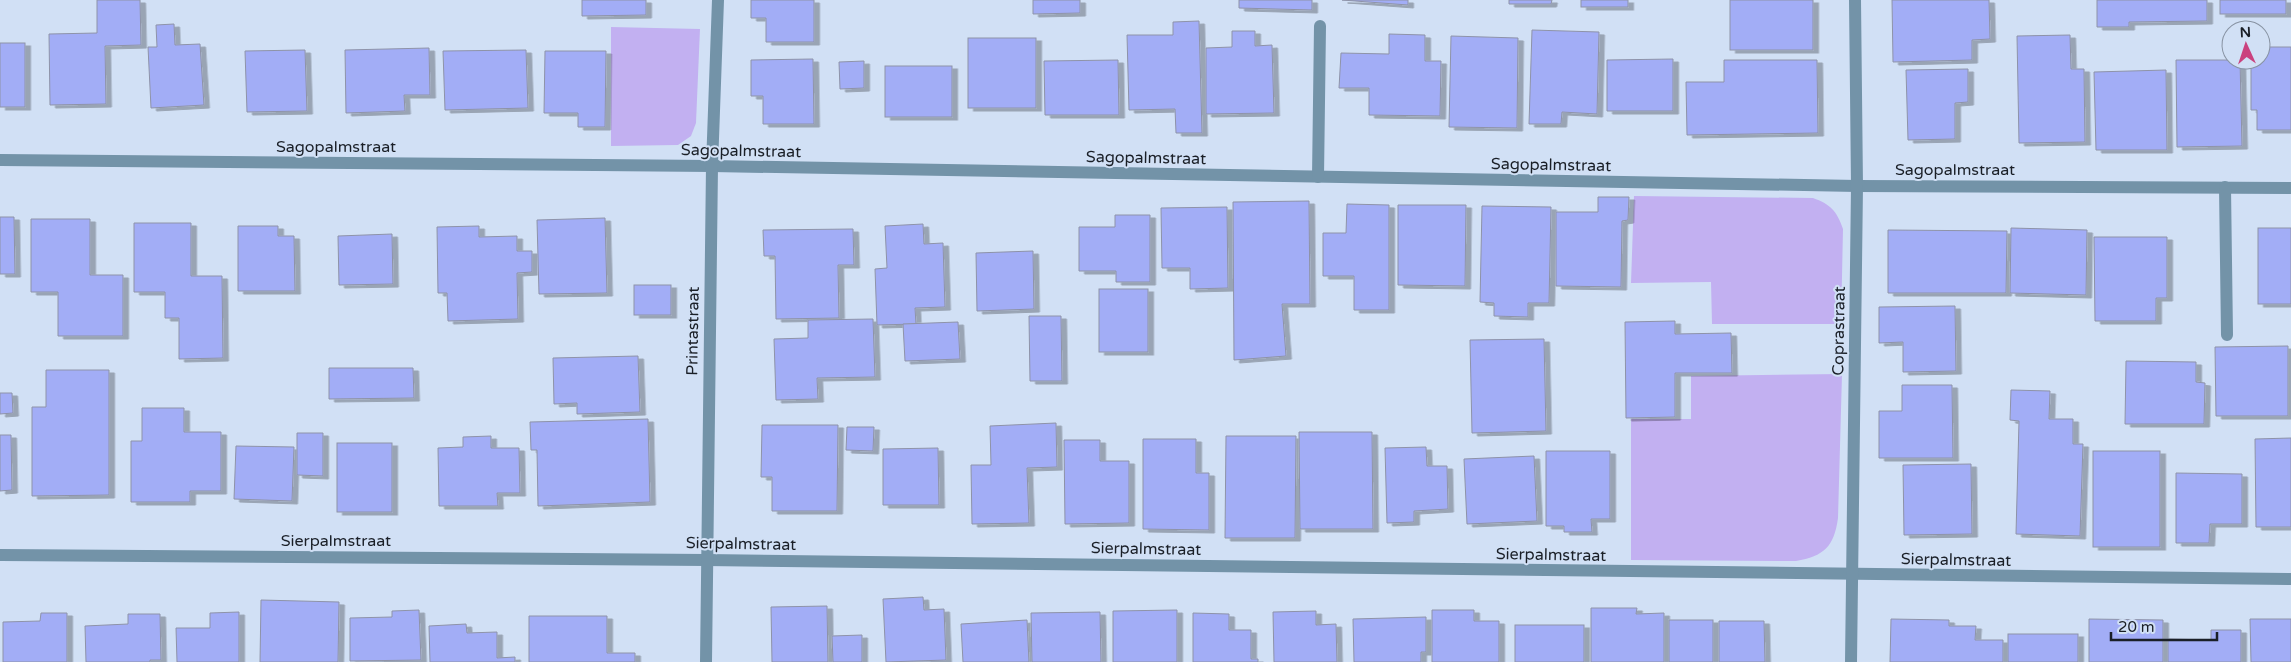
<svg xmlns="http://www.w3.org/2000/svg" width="2291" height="662" viewBox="0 0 2291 662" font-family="'Varela Round',sans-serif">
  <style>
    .green { fill: #c2b0f1 }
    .building { fill: #a2adf6; stroke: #8e93a8; filter: url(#shadow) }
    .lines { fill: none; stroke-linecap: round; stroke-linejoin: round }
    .minor { stroke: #7393a8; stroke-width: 12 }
    .labels { text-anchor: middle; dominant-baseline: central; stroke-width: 4; stroke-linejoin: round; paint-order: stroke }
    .street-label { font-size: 16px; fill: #1a1f27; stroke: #d1e0f5 }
  </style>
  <defs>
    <filter id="shadow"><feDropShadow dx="5.5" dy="3" stdDeviation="0" flood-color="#0004"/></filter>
  </defs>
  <rect width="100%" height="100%" fill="#d1e0f5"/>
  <g class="green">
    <path d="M611,27L700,29L696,123L691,136L678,145L611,146Z"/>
    <path d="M1634,196L1813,198C1830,204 1837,211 1843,229L1841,324H1712L1711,282L1631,283Z"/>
    <path d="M1842,374L1838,518C1834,547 1824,556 1796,561L1631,560V419H1691V376Z"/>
  </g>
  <g class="building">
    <path d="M97,0H140L141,45L105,46L106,104L50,105L49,34L97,33Z"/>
    <path d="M582,0H646V15L582,16Z"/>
    <path d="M751,0H814V42H766V18H751Z"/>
    <path d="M1033,0H1080V13L1033,14Z"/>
    <path d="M1239,0H1312V10L1239,8Z"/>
    <path d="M1342,0H1408V5Z"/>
    <path d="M1509,0H1552L1551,4H1509Z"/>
    <rect x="1581" y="0" width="47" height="7"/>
    <rect x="1730" y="0" width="83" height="50"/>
    <path d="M1892,0H1989L1990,39L1972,40V60L1893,62Z"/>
    <path d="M2097,0H2207V21L2129,22V27H2097Z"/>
    <rect x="2220" y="0" width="66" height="14"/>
    <path d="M1199,21L1202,133H1176L1175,109L1129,110L1127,35H1173V22Z"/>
    <path d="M174,24L175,45L200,44L204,105L151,108L148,47H157L156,25Z"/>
    <path d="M1532,30L1599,32L1597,114L1562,112L1561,124H1529Z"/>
    <path d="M1232,31H1255V46L1272,45L1274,113L1206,114V48L1232,47Z"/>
    <path d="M1389,34L1425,35V61H1441L1440,116L1369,115V88H1339L1341,53L1389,54Z"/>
    <path d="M2070,35L2071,69H2084L2085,142L2019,143L2017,36Z"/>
    <path d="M1451,36L1518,38L1517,128L1449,127Z"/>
    <rect x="968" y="38" width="68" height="70"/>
    <rect x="0" y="43" width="25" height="64"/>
    <path d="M2261,47H2291V130H2257V110H2251V60H2261Z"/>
    <path d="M429,48L430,95H404L405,111L346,113L345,50Z"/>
    <path d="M305,50L307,111L247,112L245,51Z"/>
    <path d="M526,50L528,108L445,110L443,51Z"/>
    <path d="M545,51H606L605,127H578V113H544Z"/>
    <path d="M813,59L814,124H763V96H751V60Z"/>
    <path d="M1673,59V111H1607V60Z"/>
    <path d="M1118,60L1119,115H1045L1044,61Z"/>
    <path d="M1724,60H1817L1818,133L1687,135L1686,82H1724Z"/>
    <path d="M2176,60H2240L2242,146L2177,147Z"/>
    <path d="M864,61V88L840,89L839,62Z"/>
    <rect x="885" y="66" width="67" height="51"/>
    <path d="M1968,69V102L1955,103V139L1908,140L1906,70Z"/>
    <path d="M2166,70L2167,150H2096L2094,72Z"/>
    <path d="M1598,197H1629L1628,220L1622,221L1621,287L1556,286V212H1598Z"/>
    <path d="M1309,201L1310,304H1282L1286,356L1234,360L1233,202Z"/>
    <path d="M1347,204L1389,205V310H1354V276H1323V233H1346Z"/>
    <path d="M1398,205H1466L1465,286L1398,285Z"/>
    <path d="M1482,206L1551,207L1549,303H1528V317L1494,316V303L1480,302Z"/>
    <path d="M1227,207L1228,288L1190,289V268H1162L1161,208Z"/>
    <path d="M1115,215H1150V282H1116V271H1079V227H1115Z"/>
    <path d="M0,217H14L15,274H0Z"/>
    <path d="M605,218L607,293L539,294L537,220Z"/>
    <path d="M31,219H90V275H123V336H58V292H31Z"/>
    <path d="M134,223H191V276H222L223,358L179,359V318H165V292H134Z"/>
    <path d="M923,224L924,244L943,243L945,307L915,308L916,324L877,325L875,269L887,268L885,226Z"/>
    <path d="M238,226H278V236H294L295,291H238Z"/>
    <path d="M479,226V237L517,236V251H532V272L517,273L518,319L448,321L447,293H438L437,227Z"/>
    <path d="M2011,228L2087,230L2086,295L2010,293Z"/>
    <rect x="2258" y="228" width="33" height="76"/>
    <path d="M853,229L854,265H838L839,318L776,319L775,256H764L763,230Z"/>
    <path d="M1888,230L2007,231L2006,293H1888Z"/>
    <path d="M392,234L393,284L339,285L338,236Z"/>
    <path d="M2094,237H2167V298H2156V321H2095Z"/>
    <path d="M1033,251L1034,309L977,311L976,253Z"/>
    <rect x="634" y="285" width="37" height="30"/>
    <rect x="1099" y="289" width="49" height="63"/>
    <path d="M1955,306L1956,371L1903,372V342L1879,343V307Z"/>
    <path d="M1029,316H1061L1062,381H1030Z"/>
    <path d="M873,319L875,377L817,378L818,399L776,400L774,339L808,338V320Z"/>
    <path d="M1675,321V334L1731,333L1732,373H1675V417L1626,418L1625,322Z"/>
    <path d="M958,322L960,359L905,361L903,324Z"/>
    <path d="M1544,339L1546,431L1472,433L1470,340Z"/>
    <path d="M2288,346V416H2216L2215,347Z"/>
    <path d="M638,356L640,412L577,414V403L554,404L553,358Z"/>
    <path d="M2126,361L2196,362V382L2205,383L2204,424H2125Z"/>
    <path d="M329,368H413L414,398L329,399Z"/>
    <path d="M46,370H109V495L32,496V407H46Z"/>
    <path d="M1902,385H1952L1953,458H1879V411H1902Z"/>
    <path d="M2011,390L2050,391L2049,419H2073V444H2083L2080,536L2016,534L2019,421L2010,420Z"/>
    <path d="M0,393H12L13,413L0,414Z"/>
    <path d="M142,408H184V432H221V491H190V502H131V441H142Z"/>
    <path d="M648,419L650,502L538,506L537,450H531L530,422Z"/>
    <path d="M1056,423L1057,467L1027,468L1029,523L972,524L971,465H991L990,426Z"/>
    <path d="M762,425H838L837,511H772V477H761Z"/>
    <path d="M847,427H874L873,451L846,450Z"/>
    <path d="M1299,432H1372L1373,529H1300Z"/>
    <path d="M297,433H323V476L297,475Z"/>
    <path d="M0,435H11L12,490L0,491Z"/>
    <path d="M491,436V448H519L520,493H497L498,506H439L438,448L463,447V437Z"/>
    <path d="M1226,436H1296L1295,538H1225Z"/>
    <path d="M2291,438V527H2256L2255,439Z"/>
    <path d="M1143,439H1196V473H1209V530L1143,529Z"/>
    <path d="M1064,440H1100V461H1129V523L1065,524Z"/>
    <rect x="337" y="443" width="55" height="69"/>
    <path d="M236,446L294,447L292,501L234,499Z"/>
    <path d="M1426,447L1427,466H1447L1448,509L1414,511V522L1387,523L1385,448Z"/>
    <path d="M938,448L939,505H883V449Z"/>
    <path d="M1546,451H1610V519H1591L1592,532H1564V526H1546Z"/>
    <rect x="2093" y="451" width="67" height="96"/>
    <path d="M1534,456L1537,521L1467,524L1464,459Z"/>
    <path d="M1971,464L1972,534L1904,535L1903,465Z"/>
    <path d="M2176,473L2242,474V524H2210L2209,543H2176Z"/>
    <path d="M923,597L924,610L944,609L946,660L886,662L883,599Z"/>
    <path d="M261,600L339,602L338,662H260Z"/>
    <path d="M827,606L828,662H772L771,607Z"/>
    <path d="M1591,608H1637L1636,614L1664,613V662H1591Z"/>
    <path d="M419,610L421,660L350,661V618L392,617V611Z"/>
    <path d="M1177,610V662H1113V611Z"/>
    <path d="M1432,610H1474V621H1499V662H1432Z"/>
    <path d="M1316,611V625L1336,624L1337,662H1274L1273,612Z"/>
    <path d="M239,612V662H177L176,628H210V613Z"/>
    <path d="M1100,612L1101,662H1032L1031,613Z"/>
    <path d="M41,613H67V662H3V622L40,621Z"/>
    <path d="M1193,613L1229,614V630H1251V659H1258V662H1193Z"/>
    <path d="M128,614H160L161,660H150V662H86L85,626L128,624Z"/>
    <path d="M529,616H607V653H635V662H529Z"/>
    <path d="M1426,617V652H1421V662H1354L1353,619Z"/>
    <path d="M1891,619L1949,620V626H1976L1975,640H2003V662H1890Z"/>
    <path d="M2089,619L2163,620V662H2089Z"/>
    <path d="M2250,619H2291V662H2251Z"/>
    <path d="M1027,620L1029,662H963L961,624Z"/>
    <rect x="1669" y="620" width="44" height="42"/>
    <path d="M1719,621H1764L1765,662H1719Z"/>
    <path d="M466,624L467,633L497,632V658L515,657V662H430L429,626Z"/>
    <rect x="1515" y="625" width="69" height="37"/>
    <path d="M2211,630H2241V662H2168V639L2211,640Z"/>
    <rect x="2008" y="634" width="70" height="28"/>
    <path d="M862,635V662H833L832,636Z"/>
  </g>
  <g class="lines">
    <g class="minor">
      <path d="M0,160L712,166L1857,186L2291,188"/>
      <path d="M1318,177L1320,26"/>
      <path d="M2225,187L2227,335"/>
      <path d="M0,555L706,560L2291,579"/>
      <path d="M706,662L712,166L718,0"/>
      <path d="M1851,662L1857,186L1855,0"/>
    </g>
  </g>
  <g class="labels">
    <g class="street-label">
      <text x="336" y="147">Sagopalmstraat</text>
      <text transform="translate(741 151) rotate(1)">Sagopalmstraat</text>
      <text transform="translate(1146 158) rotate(1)">Sagopalmstraat</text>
      <text transform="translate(1551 165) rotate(1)">Sagopalmstraat</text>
      <text x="1955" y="170">Sagopalmstraat</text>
      <text transform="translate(693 331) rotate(-89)">Printastraat</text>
      <text transform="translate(1839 331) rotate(-89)">Coprastraat</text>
      <text x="336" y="541">Sierpalmstraat</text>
      <text transform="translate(741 544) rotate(1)">Sierpalmstraat</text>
      <text transform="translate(1146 549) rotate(1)">Sierpalmstraat</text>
      <text transform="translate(1551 555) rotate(1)">Sierpalmstraat</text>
      <text transform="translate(1956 560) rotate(1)">Sierpalmstraat</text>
    </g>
  </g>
  <g transform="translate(2246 45) rotate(357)"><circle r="24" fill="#d1e0f5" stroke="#8893a3"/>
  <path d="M0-4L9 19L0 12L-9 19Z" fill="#ca417e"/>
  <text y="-8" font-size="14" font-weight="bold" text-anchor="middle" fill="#1a1f27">N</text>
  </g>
  <path d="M2111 632v8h106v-8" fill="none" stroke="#1a1f27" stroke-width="2.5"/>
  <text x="2118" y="632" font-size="15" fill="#1a1f27" stroke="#d1e0f5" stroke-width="4" paint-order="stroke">20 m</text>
</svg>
